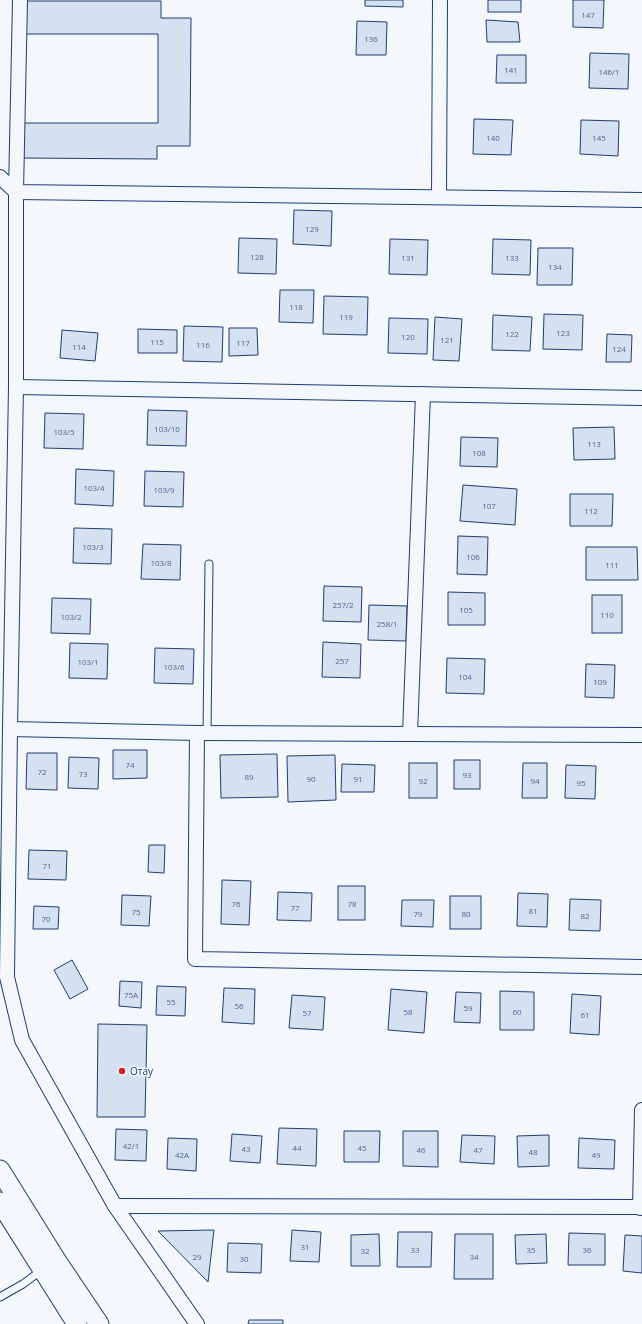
<svg xmlns="http://www.w3.org/2000/svg" width="642" height="1324" viewBox="0 0 642 1324" font-family="'Open Sans',sans-serif">
  <style>
    .building { fill: #d5e0f0; stroke: #1d3f73 }
    .lines { fill: none; stroke-linecap: round; stroke-linejoin: round }
    .lane-casing { stroke: #1d3f73; stroke-width: 9 }
    .street-casing { stroke: #1d3f73; stroke-width: 16 }
    .secondary-casing { stroke: #1d3f73; stroke-width: 21 }
    .lane { stroke: #f4f7fb; stroke-width: 7 }
    .street { stroke: #f4f7fb; stroke-width: 14 }
    .secondary { stroke: #f4f7fb; stroke-width: 19 }
    .poi-dot { fill: #c62828; stroke: #f4f7fb; stroke-width: 1.5 }
    .labels { text-anchor: middle; dominant-baseline: central; stroke-width: 3; stroke-linejoin: round; paint-order: stroke }
    .number-label { font-size: 8px; fill: #4b6792 }
    .poi-label { font-size: 10px; fill: #1d3f73; stroke: #f4f7fb; text-anchor: start }
  </style>
  <rect width="100%" height="100%" fill="#f4f7fb"/>
  <g class="building">
    <path d="M365,0H403V7L365,6Z"/>
    <rect x="488" y="0" width="33" height="12"/>
    <path d="M573,0H604L603,28L573,27Z"/>
    <path d="M21,1H161V18H191L190,146H157V159L23,158L24,123H158V34H21Z"/>
    <path d="M486,20L518,22L520,42H487Z"/>
    <path d="M357,21L387,22L386,55H356Z"/>
    <path d="M590,53L629,54L628,89L589,88Z"/>
    <path d="M497,55H526V83H496Z"/>
    <path d="M474,119L513,120L511,155L473,154Z"/>
    <path d="M581,120L619,121L618,156L580,154Z"/>
    <path d="M294,210L332,211L331,246L293,244Z"/>
    <path d="M239,238L277,239L276,274L238,273Z"/>
    <path d="M390,239L428,240L427,275L389,274Z"/>
    <path d="M493,239L531,240L530,275L492,274Z"/>
    <path d="M538,248H573L572,285H537Z"/>
    <path d="M280,290H314L313,323L279,322Z"/>
    <path d="M324,296L368,297L367,335L323,334Z"/>
    <path d="M544,314L583,315L582,350L543,349Z"/>
    <path d="M493,315L532,317L530,351L492,350Z"/>
    <path d="M435,317L462,319L459,361L433,360Z"/>
    <path d="M389,318L428,319L427,354L388,353Z"/>
    <path d="M184,326L223,327L222,362L183,361Z"/>
    <path d="M229,328H257L258,355L229,356Z"/>
    <path d="M138,329L177,330V353H138Z"/>
    <path d="M62,330L98,333L95,361L60,358Z"/>
    <path d="M607,334L632,335L631,362H606Z"/>
    <path d="M148,410L187,411L186,446L147,445Z"/>
    <path d="M45,413L84,414L83,449L44,448Z"/>
    <path d="M614,427L615,459L574,460L573,428Z"/>
    <path d="M461,437L498,438L497,467L460,466Z"/>
    <path d="M76,469L114,471L113,506L75,504Z"/>
    <path d="M145,471L184,472L183,507L144,506Z"/>
    <path d="M463,485L517,489L515,525L460,521Z"/>
    <path d="M570,494H613L612,526H570Z"/>
    <path d="M74,528L112,529L111,564L73,563Z"/>
    <path d="M458,536L488,537L487,575L457,574Z"/>
    <path d="M143,544L181,545L180,580L141,579Z"/>
    <path d="M586,547H637L638,580H586Z"/>
    <path d="M324,586L362,587L361,622L323,621Z"/>
    <path d="M448,592L485,593V625H448Z"/>
    <rect x="592" y="595" width="30" height="38"/>
    <path d="M52,598L91,599L90,634L51,633Z"/>
    <path d="M369,605L407,606L406,641L368,640Z"/>
    <path d="M323,642L361,644L360,678L322,677Z"/>
    <path d="M70,643L108,644L107,679L69,678Z"/>
    <path d="M155,648L194,649L193,684L154,683Z"/>
    <path d="M447,658L485,659L484,694L446,693Z"/>
    <path d="M586,664L615,665L614,698L585,697Z"/>
    <path d="M113,750H147V778L113,779Z"/>
    <path d="M27,753H57V790L26,789Z"/>
    <path d="M277,754L278,797L221,798L220,755Z"/>
    <path d="M335,755L336,800L288,802L287,756Z"/>
    <path d="M69,757L99,758L98,789L68,788Z"/>
    <rect x="454" y="760" width="26" height="29"/>
    <rect x="409" y="763" width="28" height="35"/>
    <path d="M523,763H547V798H522Z"/>
    <path d="M342,764L375,765L374,792H341Z"/>
    <path d="M566,765L596,766L595,799L565,798Z"/>
    <path d="M149,845H165L164,873L148,872Z"/>
    <path d="M29,850L67,851L66,880L28,879Z"/>
    <path d="M222,880L251,881L249,925L221,924Z"/>
    <rect x="338" y="886" width="27" height="34"/>
    <path d="M278,892L312,893L311,921L277,920Z"/>
    <path d="M518,893L548,894L547,927L517,926Z"/>
    <path d="M122,895L151,896L149,926L121,925Z"/>
    <rect x="450" y="896" width="31" height="33"/>
    <path d="M570,899L601,900L600,931L569,930Z"/>
    <path d="M402,900H434L433,927L401,926Z"/>
    <path d="M34,906L59,907L58,929H33Z"/>
    <path d="M72,960L88,989L70,999L54,970Z"/>
    <path d="M120,981L142,982L141,1008L119,1006Z"/>
    <path d="M157,986L186,987L185,1016L156,1015Z"/>
    <path d="M224,988L255,989L254,1024L222,1022Z"/>
    <path d="M391,989L427,992L424,1033L388,1030Z"/>
    <path d="M500,991L534,992V1030H500Z"/>
    <path d="M456,992L481,993L480,1023L454,1022Z"/>
    <path d="M572,994L601,996L599,1035L570,1033Z"/>
    <path d="M292,995L325,997L323,1030L289,1028Z"/>
    <path d="M98,1024L147,1025L145,1117H97Z"/>
    <path d="M279,1128L317,1129L316,1166L277,1164Z"/>
    <path d="M116,1129L147,1130L146,1161L115,1160Z"/>
    <path d="M344,1131H380L379,1162H344Z"/>
    <path d="M403,1131H438V1167L403,1166Z"/>
    <path d="M232,1134L262,1136L260,1163L230,1161Z"/>
    <path d="M462,1135L495,1136L494,1164L460,1162Z"/>
    <path d="M549,1135V1166L518,1167L517,1136Z"/>
    <path d="M168,1138L197,1139L196,1171L167,1169Z"/>
    <path d="M579,1138L615,1140L614,1169L578,1168Z"/>
    <path d="M214,1230L208,1282L158,1231Z"/>
    <path d="M292,1230L321,1232L319,1262L290,1261Z"/>
    <path d="M398,1232H432L431,1267H397Z"/>
    <path d="M569,1233L605,1234V1265H568Z"/>
    <path d="M379,1234L380,1266H351V1235Z"/>
    <path d="M455,1234H493V1279H454Z"/>
    <path d="M546,1234L547,1263L516,1264L515,1235Z"/>
    <path d="M625,1235L642,1236V1273L623,1271Z"/>
    <path d="M228,1243L262,1244L261,1273L227,1272Z"/>
    <path d="M249,1320H283V1324H248Z"/>
  </g>
  <g class="lines">
    <g class="lane-casing">
      <g id="lane">
        <path d="M207,733L209,564"/>
        <path d="M0,1297L23,1284L42,1270"/>
      </g>
    </g>
    <g class="street-casing">
      <g id="street">
        <path d="M20,0L16,192V387L10,729L7,977L22,1040L115,1206L197,1324"/>
        <path d="M0,177L16,192L642,200"/>
        <path d="M439,197L440,0"/>
        <path d="M16,387L642,398"/>
        <path d="M10,729L197,733L642,735"/>
        <path d="M197,733L195,959L642,967"/>
        <path d="M410,734L423,394"/>
        <path d="M115,1206L642,1207"/>
        <path d="M640,1208L642,1110"/>
      </g>
    </g>
    <g class="secondary-casing">
      <g id="secondary">
        <path d="M0,1170L56,1260L99,1324"/>
        <path d="M0,1202L77,1324"/>
      </g>
    </g>
    <use href="#lane" class="lane"/>
    <use href="#street" class="street"/>
    <use href="#secondary" class="secondary"/>
  </g>
  <circle class="poi-dot" cx="122" cy="1071" r="4"/>
  <g class="labels">
    <g class="number-label">
      <text x="588" y="14">147</text>
      <text x="371" y="38">136</text>
      <text x="511" y="69">141</text>
      <text x="609" y="71">146/1</text>
      <text x="493" y="137">140</text>
      <text x="599" y="137">145</text>
      <text x="312" y="228">129</text>
      <text x="257" y="256">128</text>
      <text x="408" y="257">131</text>
      <text x="512" y="257">133</text>
      <text x="555" y="266">134</text>
      <text x="296" y="306">118</text>
      <text x="346" y="316">119</text>
      <text x="563" y="332">123</text>
      <text x="512" y="333">122</text>
      <text x="408" y="336">120</text>
      <text x="447" y="339">121</text>
      <text x="157" y="341">115</text>
      <text x="243" y="342">117</text>
      <text x="203" y="344">116</text>
      <text x="79" y="346">114</text>
      <text x="619" y="348">124</text>
      <text x="167" y="428">103/10</text>
      <text x="64" y="431">103/5</text>
      <text x="594" y="443">113</text>
      <text x="479" y="452">108</text>
      <text x="94" y="487">103/4</text>
      <text x="164" y="489">103/9</text>
      <text x="489" y="505">107</text>
      <text x="591" y="510">112</text>
      <text x="93" y="546">103/3</text>
      <text x="473" y="556">106</text>
      <text x="161" y="562">103/8</text>
      <text x="612" y="564">111</text>
      <text x="343" y="604">257/2</text>
      <text x="466" y="609">105</text>
      <text x="607" y="614">110</text>
      <text x="71" y="616">103/2</text>
      <text x="387" y="623">258/1</text>
      <text x="342" y="660">257</text>
      <text x="88" y="661">103/1</text>
      <text x="174" y="666">103/6</text>
      <text x="465" y="676">104</text>
      <text x="600" y="681">109</text>
      <text x="130" y="764">74</text>
      <text x="42" y="771">72</text>
      <text x="83" y="773">73</text>
      <text x="467" y="774">93</text>
      <text x="249" y="776">89</text>
      <text x="311" y="778">90</text>
      <text x="358" y="778">91</text>
      <text x="423" y="780">92</text>
      <text x="535" y="780">94</text>
      <text x="581" y="782">95</text>
      <text x="47" y="865">71</text>
      <text x="236" y="903">76</text>
      <text x="352" y="903">78</text>
      <text x="295" y="907">77</text>
      <text x="533" y="910">81</text>
      <text x="136" y="911">75</text>
      <text x="418" y="913">79</text>
      <text x="466" y="913">80</text>
      <text x="585" y="915">82</text>
      <text x="46" y="918">70</text>
      <text x="131" y="994">75А</text>
      <text x="171" y="1001">55</text>
      <text x="239" y="1005">56</text>
      <text x="468" y="1007">59</text>
      <text x="408" y="1011">58</text>
      <text x="517" y="1011">60</text>
      <text x="307" y="1012">57</text>
      <text x="585" y="1014">61</text>
      <text x="131" y="1145">42/1</text>
      <text x="297" y="1147">44</text>
      <text x="362" y="1147">45</text>
      <text x="246" y="1148">43</text>
      <text x="421" y="1149">46</text>
      <text x="478" y="1149">47</text>
      <text x="533" y="1151">48</text>
      <text x="182" y="1154">42А</text>
      <text x="596" y="1154">49</text>
      <text x="305" y="1246">31</text>
      <text x="415" y="1249">33</text>
      <text x="531" y="1249">35</text>
      <text x="587" y="1249">36</text>
      <text x="365" y="1250">32</text>
      <text x="197" y="1256">29</text>
      <text x="474" y="1256">34</text>
      <text x="244" y="1258">30</text>
    </g>
    <g class="poi-label">
      <text x="130" y="1071">Отау</text>
    </g>
  </g>
</svg>
